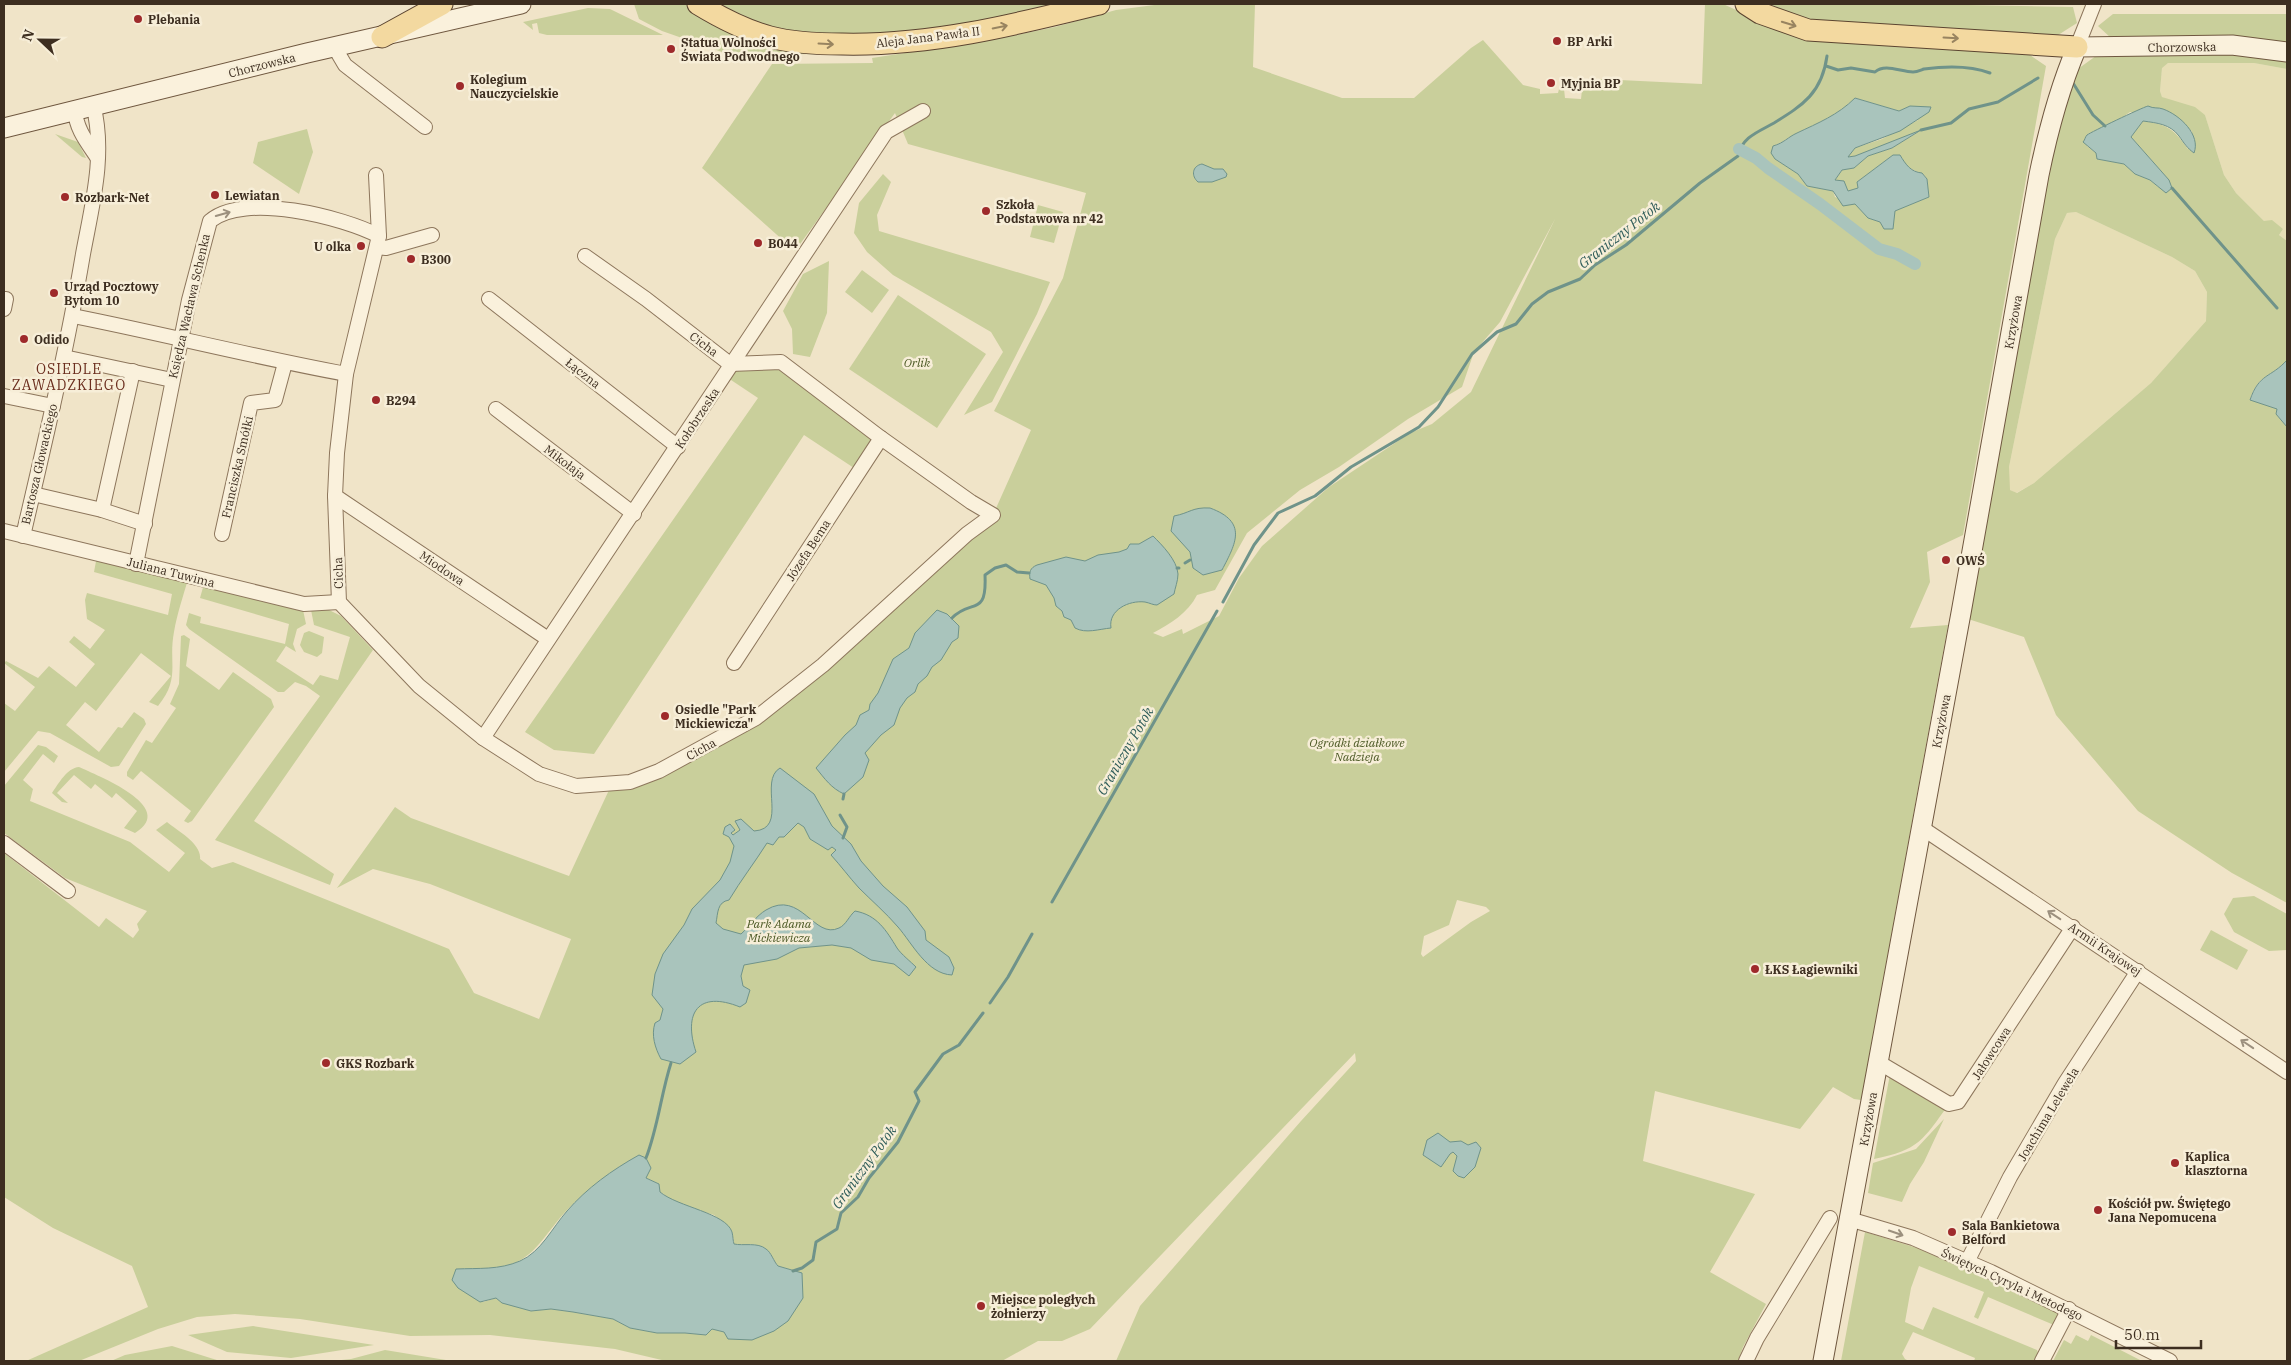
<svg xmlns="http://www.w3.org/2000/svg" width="2291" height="1365" viewBox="0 0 2291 1365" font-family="'IBM Plex Serif',serif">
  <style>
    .farmland { fill: #e6deb5 }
    .green { fill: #c9cf9b; fill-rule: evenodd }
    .water { fill: #a9c4bc; stroke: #6f938a }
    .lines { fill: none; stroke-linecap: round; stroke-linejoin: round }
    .stream { stroke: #6f938a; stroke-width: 3 }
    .canal { stroke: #a9c4bc; stroke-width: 12 }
    .street-casing { stroke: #8d765c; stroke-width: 16 }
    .secondary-casing { stroke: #6f573f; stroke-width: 21 }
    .primary-casing { stroke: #5b4430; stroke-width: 23 }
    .street { stroke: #faf1dc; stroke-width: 14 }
    .secondary { stroke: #faf1dc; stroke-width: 19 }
    .primary { stroke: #f3d9a0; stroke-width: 21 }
    .oneway { stroke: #988460 }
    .oneway2 { stroke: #9c907e }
    .poi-dot { fill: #9e2a2b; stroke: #f7eed8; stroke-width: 2 }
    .labels { text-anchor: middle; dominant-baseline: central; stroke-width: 5; stroke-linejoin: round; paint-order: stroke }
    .poi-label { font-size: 12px; font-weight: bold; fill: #3d2e20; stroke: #f7eed8; text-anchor: start }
    .street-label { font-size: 12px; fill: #3d2e20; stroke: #f7eed8 }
    .park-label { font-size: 12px; font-style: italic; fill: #4d5a26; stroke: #f7eed8 }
    .water-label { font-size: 14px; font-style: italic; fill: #2f5d5a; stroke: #f7eed8 }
    .neighbourhood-label { font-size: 14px; letter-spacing: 1px; fill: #6b2e1e; stroke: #f7eed8 }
  </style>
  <rect width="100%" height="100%" fill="#f0e4c8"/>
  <g class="farmland">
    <path d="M2168,63H2254L2287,69V241L2279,235L2283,229L2264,221L2236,193L2224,175L2205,115L2162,97L2160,91L2162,67Z"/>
    <path d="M2076,212L2172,257L2195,271L2207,292L2206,321L2151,383L2034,483L2016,493L2010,490L2008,483L2009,467L2055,239L2067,213Z"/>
  </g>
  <g class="green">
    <path d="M634,4H685L707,18L861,52L862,55L725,53L662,31L639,19Z"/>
    <path d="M711,4H1072L1038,13L872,38L771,30Z"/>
    <path d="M1162,4H1255L1253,67L1342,98H1414L1471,48L1483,40L1523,85L1540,89V94L1558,93L1559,89H1564L1565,98L1581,99L1582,90L1592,87L1599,79L1702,84L1705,4H1723L1776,28L2024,51L2046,66L1963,535L1927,552L1930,582L1910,628L1948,625L1861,1100L1854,1099L1833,1087L1800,1129L1655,1091L1643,1161L1755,1194L1710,1272L1766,1304L1743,1347L1738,1361H1116L1140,1306L1301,1121L1356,1061L1355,1053L1090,1329L1062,1341H1038L1002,1361H666L615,1349L490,1335L410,1336L300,1319L235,1314L197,1317L158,1329L79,1361H26L148,1307L132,1266L53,1228L4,1197V853L99,927L106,918L133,938L139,930L137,924L147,911L65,878L4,833V786L38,745L46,747L58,756L54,763L43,754L23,780L33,789L30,801L130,842L169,872L185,853L156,830L167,822C178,831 202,844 200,859L212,868L233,862L449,949L474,993L539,1019L571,939L430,884L373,869L337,888L395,807L411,818L569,876L609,790L756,718L993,515L1031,430L994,411L1063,278L1086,193L908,144L895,113L795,251L702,168L772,64L873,63L872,58L997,39L1055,27L1116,10ZM1855,98L1899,111L1910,106L1918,120L1882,139L1855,148L1847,157L1855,156L1918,132L1892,148L1868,156L1854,168L1842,170L1835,180L1839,181L1848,191L1858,188L1857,182L1893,155L1907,167L1924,175L1927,179L1929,197L1895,211L1881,222L1868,218L1855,204L1835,197L1833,191L1807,186L1798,174L1775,159L1773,146C1783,143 1788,137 1797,133C1818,123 1838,115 1855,98ZM1555,219L1471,392L1432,424L1410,433L1329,487L1262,546L1239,578L1219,616L1183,634L1182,629L1163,637L1153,633C1170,624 1188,613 1197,595L1215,590L1247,533L1300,490L1339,467L1408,419L1462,387L1474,352L1500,322ZM1457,900L1486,907L1490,911L1471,922L1423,957L1421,954L1424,936L1449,925ZM639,1155L646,1178L659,1184L660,1192L678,1204L714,1215L732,1231L734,1244C743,1246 758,1242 766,1249C771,1252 774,1262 778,1266L801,1273L724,1332L712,1329L706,1335L685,1333H657L630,1328L613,1319L573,1312L551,1309L531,1311L503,1303L496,1298L483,1302L476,1268C532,1271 536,1243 568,1209C589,1188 612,1170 639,1155Z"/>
    <path d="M1760,4H1914L2073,7L2077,23L2055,37L1834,24L1790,16Z"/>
    <path d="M588,8L610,9L663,35H547L539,33L537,23L532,24L533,30L523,22Z"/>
    <path d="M2113,14H2287V44L2111,38L2098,26Z"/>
    <path d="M2107,48L2287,52V69L2254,63H2168L2162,68L2160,91L2162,97L2195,107L2205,115L2224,175L2236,193L2264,221L2272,220L2283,229L2279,235L2287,241V360C2271,378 2259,373 2250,399L2278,409L2276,414L2287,427V903L2232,873L2138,811L2056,715L2024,637L1965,618L2064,79ZM2130,112L2192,131L2188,149C2173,128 2168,125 2143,121L2131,137L2169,180L2158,187L2150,180L2135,174L2124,164L2097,159L2096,153L2087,146L2088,134L2116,122ZM2076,212L2172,257L2195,271L2207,292L2206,321L2151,383L2034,483L2017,493L2010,490L2009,467L2055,239L2067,213Z"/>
    <path d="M307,129L313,152L299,194L253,163L258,142Z"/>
    <path d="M55,134L78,142L86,158L82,157Z"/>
    <path d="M883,174L891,182L877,215L879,231L1050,282L1037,314L992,402L964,415L1003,352L991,332L893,275L867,252L854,233L859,203Z"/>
    <path d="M1038,205L1063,212L1054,243L1030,237Z"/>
    <path d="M829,261L827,313L810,357L793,354L792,329L783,311L803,274Z"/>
    <path d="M862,270L889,290L872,313L845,292Z"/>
    <path d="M898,295L986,354L937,428L849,369Z"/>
    <path d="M740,358L778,367L874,439L854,468L804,435L594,754L554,750L525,732L758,398L728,378Z"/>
    <path d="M97,556L188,579C183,597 177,614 174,632C168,663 181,678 158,706L149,702L171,676L141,653L96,711L85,702L66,725L99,752L118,727L122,728L134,712L144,719L146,724L119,766L111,767L50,733L38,731L4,772V703L15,711L35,687L4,663L6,661L38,678L49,666L76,687L95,664L69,642L74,636L90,649L105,630L87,619L85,600L87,593L168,615L172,594L94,572Z"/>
    <path d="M204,584L303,610L306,624L297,629L293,644L296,652L286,646L276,661L313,685L320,675L338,680L350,637L314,625L311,610H329L341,616L373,650L254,821L334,874L330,885L215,840L320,696L306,686L295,682L284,692H278L189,629L186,625L189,613L201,617L200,623L285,644L289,624L200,598Z"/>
    <path d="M309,631L324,637L322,653L317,657L304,652L300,645L304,633Z"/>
    <path d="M184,635L190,639L186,666L219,690L233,672L271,699L274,707L192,821L188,823L184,821L191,811L141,771L133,780L127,776V772L146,740L152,743L176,708L170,704L179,684L181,636Z"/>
    <path d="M79,767C96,775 179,807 135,833L124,828L137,811L116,793L112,798L95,784L91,789L74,775L57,793L68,803L62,802L52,793C59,783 67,768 79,767Z"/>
    <path d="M2254,896L2287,914V950L2269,951L2234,932L2224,914L2233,898Z"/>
    <path d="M2211,930L2248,950L2237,970L2200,950Z"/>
    <path d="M1891,1069L1949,1104C1923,1140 1919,1150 1874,1159Z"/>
    <path d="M1944,1119L1924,1162L1910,1184L1902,1202L1868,1193L1873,1163L1916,1149Z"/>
    <path d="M1865,1232L1917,1248L2057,1310L2058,1316L2054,1325L1988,1297L1978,1319L1974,1317L1984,1292L1919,1266L1911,1288L1905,1322L1923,1330L1933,1307L2037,1350L2038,1353L2034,1361H1974L1975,1358L1913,1332L1902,1354L1905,1359L1909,1361H1841Z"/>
    <path d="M253,1326L374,1345L291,1358L227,1352L188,1335Z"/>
    <path d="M2076,1335L2088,1341L2091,1335L2142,1361H2053L2064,1340L2071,1344Z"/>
    <path d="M172,1346L220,1361H111L125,1355Z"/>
    <path d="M385,1350L452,1361H332L351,1359Z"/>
  </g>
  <g class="water">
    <path d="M1855,98L1899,111L1910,106L1931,107L1929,112L1900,131L1855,148L1848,157L1855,156L1921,130L1892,148L1868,156L1854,168L1842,170L1835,180L1844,181L1848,191L1858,188L1857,182L1893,155H1900C1906,165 1911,172 1922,173L1927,179L1929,197L1895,211L1893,229H1884L1880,222L1868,218L1855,204L1843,206L1833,191L1807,186L1798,174L1775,159L1771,153L1773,146C1784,143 1788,137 1797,133C1818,123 1838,115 1855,98Z"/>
    <path d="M2148,106C2154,109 2158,107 2163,109C2180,115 2201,135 2194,153C2187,148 2184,143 2179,136C2170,124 2157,123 2143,121L2131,137L2169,180L2172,188L2166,193L2150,180L2135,174L2124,164L2097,159L2096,153L2083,142C2085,140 2085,137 2087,135C2091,132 2141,108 2148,106Z"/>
    <path d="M1202,164L1214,169H1223L1227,174L1226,177L1212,182H1198C1191,176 1192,166 1202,164Z"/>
    <path d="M2287,360V427L2276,414L2277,409L2250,400C2259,373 2271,378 2287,360Z"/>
    <path d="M1210,508C1248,522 1236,543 1222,570L1203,575L1193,568L1190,552L1171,531L1174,516C1190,513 1192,507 1210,508Z"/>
    <path d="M1153,536C1162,545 1177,560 1178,574C1178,581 1175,588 1174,594L1157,605C1153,605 1150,603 1145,602C1129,600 1108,610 1111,628C1099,629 1086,634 1075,628L1071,620L1064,617L1062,611L1056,606L1054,598L1046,585L1030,579C1029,572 1030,568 1037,565L1066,557L1085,561L1098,555L1119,552L1127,549L1130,544H1139Z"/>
    <path d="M937,610L947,614L959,626L958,638L952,642L941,660L932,667L927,676L918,684L915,692L907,698L900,708L894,725L881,735L865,753L869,760L863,777L844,794C831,788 825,779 816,768L845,735L856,725L860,715L869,710L870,704L878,693L893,659L909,648L915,633Z"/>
    <path d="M780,768L814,794L832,826L851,844L861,861L883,886L907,907L925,931L926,940L949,957L954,968L952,975C927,974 912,943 898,927C886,913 872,901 859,888C849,877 841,866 831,855L836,850L832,847L828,850L810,839L804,827L798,823L784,837H779L773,845L767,843C755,862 741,880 729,900C717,902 718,913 716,923L723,929L741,934C750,926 756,916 766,910C801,889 814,940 839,928C846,925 849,916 855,911C877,915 886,930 897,948C901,954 911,962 916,967L909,976L894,964L871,960L851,948L832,945L799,948L777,959L744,965L741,976L743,986L750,990L746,1003L740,1007C698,990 683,1013 696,1052L680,1064L661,1059C655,1048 651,1035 655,1023L660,1020L663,1009L652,995L655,974L663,954L684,925L692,909L720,880L730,862L734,846L729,837L723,834L725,827L730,824L735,830L731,833L733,835L740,830L735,821L741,819L754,831C789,829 758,781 780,768Z"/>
    <path d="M1438,1133L1450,1142L1461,1141L1468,1145L1476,1142L1481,1148L1475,1167L1464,1178L1458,1176L1453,1171L1457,1156L1453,1152L1450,1154L1441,1167L1423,1155L1427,1140Z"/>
    <path d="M639,1155L646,1158L651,1168L646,1178L659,1184L660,1192C678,1207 726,1213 732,1232C733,1236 733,1241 734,1244C743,1246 758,1242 766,1249C771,1252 774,1262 778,1266L802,1273L803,1298L788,1321L774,1331L752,1340L728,1339L724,1332L712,1329L706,1335L685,1333H657L630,1328L613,1319L573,1312L551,1309L531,1311L502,1303L496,1298L480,1302L458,1288L452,1280L456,1269C479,1268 499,1270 520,1261C541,1252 552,1228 567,1211C587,1188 612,1170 639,1155Z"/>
  </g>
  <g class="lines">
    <g class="stream">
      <path d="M1826,66L1838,70L1851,68L1875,72C1885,63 1901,72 1913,72C1917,72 1921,70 1924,69C1946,66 1969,65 1990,73"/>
      <path d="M2073,83L2093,115L2105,126"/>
      <path d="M1921,130L1951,123L1969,109L1998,102L2038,78"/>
      <path d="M2172,188L2277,308"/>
      <path d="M1185,563L1190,560"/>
      <path d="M1177,568H1179"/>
      <path d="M1223,602L1254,545L1278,513L1315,496L1351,467L1419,427L1438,407L1472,354L1497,332L1516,324L1532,304L1548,292L1580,279L1595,265L1626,245L1700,183L1738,156C1742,137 1758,132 1774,123C1803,105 1822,93 1827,56"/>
      <path d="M952,618C971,598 987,618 985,575L995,568L1006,565L1017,572L1029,573"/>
      <path d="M843,799L844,794"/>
      <path d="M840,815L847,827L843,838"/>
      <path d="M1052,902L1217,611"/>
      <path d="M990,1003L1008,977L1032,934"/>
      <path d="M646,1158C658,1127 661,1094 671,1063"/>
      <path d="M793,1271L802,1268L813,1260L816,1242L837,1229L841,1213L858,1197L869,1178L898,1142L919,1101L915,1092L943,1054L959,1045L983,1013"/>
    </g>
    <path class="canal" d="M1739,149L1756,158L1768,168L1820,204L1879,249L1897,254L1915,264"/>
    <g class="street-casing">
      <g id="street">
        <path d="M2077,47L2094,4"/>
        <path d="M335,48L345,65L425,127"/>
        <path d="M75,110C76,129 87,142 97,157"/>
        <path d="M376,175L379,236L346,374L337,453L335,496L339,602L419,686L483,738L539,774L576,786L630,782L659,771L756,718L823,665L967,534L993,515L971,502L881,438L781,362L730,364L646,299L585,256"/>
        <path d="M377,247L386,248L432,235"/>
        <path d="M4,299H6L4,309"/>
        <path d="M489,299L678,447"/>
        <path d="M73,316C164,334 254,357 346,374"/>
        <path d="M64,357L172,380"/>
        <path d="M4,396L53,406"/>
        <path d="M496,409L634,514"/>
        <path d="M33,494L102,510L145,524"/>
        <path d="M335,496L548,639"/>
        <path d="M102,510L133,371"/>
        <path d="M4,531L304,604L339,602"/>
        <path d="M222,534L251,403L275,400L285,363"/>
        <path d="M23,536C45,442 67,349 83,254C92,205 106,154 93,104"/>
        <path d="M136,564L189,300L210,221C244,192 343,217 379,236"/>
        <path d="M734,663L881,438"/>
        <path d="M483,738L886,132L923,111"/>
        <path d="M1922,828L2287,1072"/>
        <path d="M4,843L68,891"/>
        <path d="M1878,1062L1949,1104L1958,1102L2073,927"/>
        <path d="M1849,1219L1913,1238L1991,1272L2170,1361"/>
        <path d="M1967,1262L2010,1177L2065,1083L2138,971"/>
        <path d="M1746,1361L1757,1338L1830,1218"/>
        <path d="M2042,1361L2069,1309"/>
      </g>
    </g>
    <g class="secondary-casing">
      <g id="secondary">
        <path d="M4,128L307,53L521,4"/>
        <path d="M1823,1361L1961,613L2039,175C2048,131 2059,89 2077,47L2232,45L2287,52"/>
      </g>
    </g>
    <g class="primary-casing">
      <g id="primary">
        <path d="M698,4C721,18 744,30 770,37C793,43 818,44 842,44C930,46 1014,25 1099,4"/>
        <path d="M1746,4L1760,13L1808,30L2077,47"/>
        <path d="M382,37L442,4"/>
      </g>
    </g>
    <use href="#street" class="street"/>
    <use href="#secondary" class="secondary"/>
    <use href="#primary" class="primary"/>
  </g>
  <defs><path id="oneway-shaft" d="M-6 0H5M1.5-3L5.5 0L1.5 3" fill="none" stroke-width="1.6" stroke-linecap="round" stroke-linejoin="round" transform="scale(1.25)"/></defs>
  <g class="oneway">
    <use href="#oneway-shaft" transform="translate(1789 24) rotate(17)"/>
    <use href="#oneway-shaft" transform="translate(1000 27) rotate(-11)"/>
    <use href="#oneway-shaft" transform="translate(1951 38) rotate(3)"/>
    <use href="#oneway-shaft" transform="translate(826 44) rotate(3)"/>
  </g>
  <g class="oneway2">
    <use href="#oneway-shaft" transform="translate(223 214) rotate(-16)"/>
    <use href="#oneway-shaft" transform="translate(2054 915) rotate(-147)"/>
    <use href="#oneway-shaft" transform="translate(2247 1044) rotate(-146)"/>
    <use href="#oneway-shaft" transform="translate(1896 1233) rotate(19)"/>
  </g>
  <g class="poi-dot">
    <circle cx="138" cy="19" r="5"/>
    <circle cx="1557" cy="41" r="5"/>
    <circle cx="671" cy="49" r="5"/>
    <circle cx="1551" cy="83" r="5"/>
    <circle cx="460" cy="86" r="5"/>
    <circle cx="215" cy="195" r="5"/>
    <circle cx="65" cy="197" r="5"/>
    <circle cx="986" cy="211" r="5"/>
    <circle cx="758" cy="243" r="5"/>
    <circle cx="361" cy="246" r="5"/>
    <circle cx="411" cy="259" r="5"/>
    <circle cx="54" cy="293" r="5"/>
    <circle cx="24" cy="339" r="5"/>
    <circle cx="376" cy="400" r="5"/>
    <circle cx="1946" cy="560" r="5"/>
    <circle cx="665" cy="716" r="5"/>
    <circle cx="1755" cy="969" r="5"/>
    <circle cx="326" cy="1063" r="5"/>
    <circle cx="2175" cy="1163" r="5"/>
    <circle cx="2098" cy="1210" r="5"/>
    <circle cx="1952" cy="1232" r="5"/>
    <circle cx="981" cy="1306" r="5"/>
  </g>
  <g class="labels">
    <g class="poi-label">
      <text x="148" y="19">Plebania</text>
      <text x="1567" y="41">BP Arki</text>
      <text x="681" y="42">Statua Wolności<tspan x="681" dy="14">Świata Podwodnego</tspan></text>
      <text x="470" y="79">Kolegium<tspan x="470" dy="14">Nauczycielskie</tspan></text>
      <text x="1561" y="83">Myjnia BP</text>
      <text x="225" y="195">Lewiatan</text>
      <text x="75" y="197">Rozbark-Net</text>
      <text x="996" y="204">Szkoła<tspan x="996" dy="14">Podstawowa nr 42</tspan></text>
      <text x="768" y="243">B044</text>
      <text x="351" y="246" text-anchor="end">U olka</text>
      <text x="421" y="259">B300</text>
      <text x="64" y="286">Urząd Pocztowy<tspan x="64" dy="14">Bytom 10</tspan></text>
      <text x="34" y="339">Odido</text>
      <text x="386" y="400">B294</text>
      <text x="1956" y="560">OWŚ</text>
      <text x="675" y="709">Osiedle "Park<tspan x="675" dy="14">Mickiewicza"</tspan></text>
      <text x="1765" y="969">ŁKS Łagiewniki</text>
      <text x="336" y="1063">GKS Rozbark</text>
      <text x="2185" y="1156">Kaplica<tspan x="2185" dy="14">klasztorna</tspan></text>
      <text x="2108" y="1203">Kościół pw. Świętego<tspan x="2108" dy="14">Jana Nepomucena</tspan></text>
      <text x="1962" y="1225">Sala Bankietowa<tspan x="1962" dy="14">Belford</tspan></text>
      <text x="991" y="1299">Miejsce poległych<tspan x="991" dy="14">żołnierzy</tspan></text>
    </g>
    <g class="street-label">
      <text transform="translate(928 37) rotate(-7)">Aleja Jana Pawła II</text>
      <text transform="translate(2182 47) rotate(-1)">Chorzowska</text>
      <text transform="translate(262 65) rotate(-14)">Chorzowska</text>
      <text transform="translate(189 306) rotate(-77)">Księdza Wacława Schenka</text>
      <text transform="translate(2013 322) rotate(-80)">Krzyżowa</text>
      <text transform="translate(704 344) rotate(37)">Cicha</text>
      <text transform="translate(583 373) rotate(38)">Łączna</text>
      <text transform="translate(697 418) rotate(-57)">Kołobrzeska</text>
      <text transform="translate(565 462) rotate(37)">Mikołaja</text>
      <text transform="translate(39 464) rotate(-77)">Bartosza Głowackiego</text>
      <text transform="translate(237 467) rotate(-77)">Franciszka Smółki</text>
      <text transform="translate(808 550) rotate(-57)">Józefa Bema</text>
      <text transform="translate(442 568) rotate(34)">Miodowa</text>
      <text transform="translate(171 572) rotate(14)">Juliana Tuwima</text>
      <text transform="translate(338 573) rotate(-92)">Cicha</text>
      <text transform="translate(1941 721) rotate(-79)">Krzyżowa</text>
      <text transform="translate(701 749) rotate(-29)">Cicha</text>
      <text transform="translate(2105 949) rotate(34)">Armii Krajowej</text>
      <text transform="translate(1991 1053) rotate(-57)">Jałowcowa</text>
      <text transform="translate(2048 1114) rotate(-59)">Joachima Lelewela</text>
      <text transform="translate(1868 1119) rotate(-80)">Krzyżowa</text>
      <text transform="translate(2012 1284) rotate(25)">Świętych Cyryla i Metodego</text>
    </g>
    <g class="park-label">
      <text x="917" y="362">Orlik</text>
      <text x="1357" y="742">Ogródki działkowe<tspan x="1357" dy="14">Nadzieja</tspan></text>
      <text x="779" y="923">Park Adama<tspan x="779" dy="14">Mickiewicza</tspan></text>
    </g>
    <g class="water-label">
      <text transform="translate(1619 235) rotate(-38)">Graniczny Potok</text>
      <text transform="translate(1125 751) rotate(-60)">Graniczny Potok</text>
      <text transform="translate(864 1167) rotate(-54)">Graniczny Potok</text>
    </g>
    <g class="neighbourhood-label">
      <text x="69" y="369">OSIEDLE<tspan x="69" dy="16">ZAWADZKIEGO</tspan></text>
    </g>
  </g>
  <rect width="2291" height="1365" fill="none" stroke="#3d2e20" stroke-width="10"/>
  <g transform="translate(40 40) rotate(292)" stroke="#f7eed8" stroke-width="4" paint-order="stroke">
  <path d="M0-4L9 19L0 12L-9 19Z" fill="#3d2e20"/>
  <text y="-8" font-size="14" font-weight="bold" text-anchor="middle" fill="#3d2e20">N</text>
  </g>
  <path d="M2116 1340v8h85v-8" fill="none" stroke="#3d2e20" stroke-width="2.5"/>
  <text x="2124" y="1340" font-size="15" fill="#3d2e20" stroke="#f7eed8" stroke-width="4" paint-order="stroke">50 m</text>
</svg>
